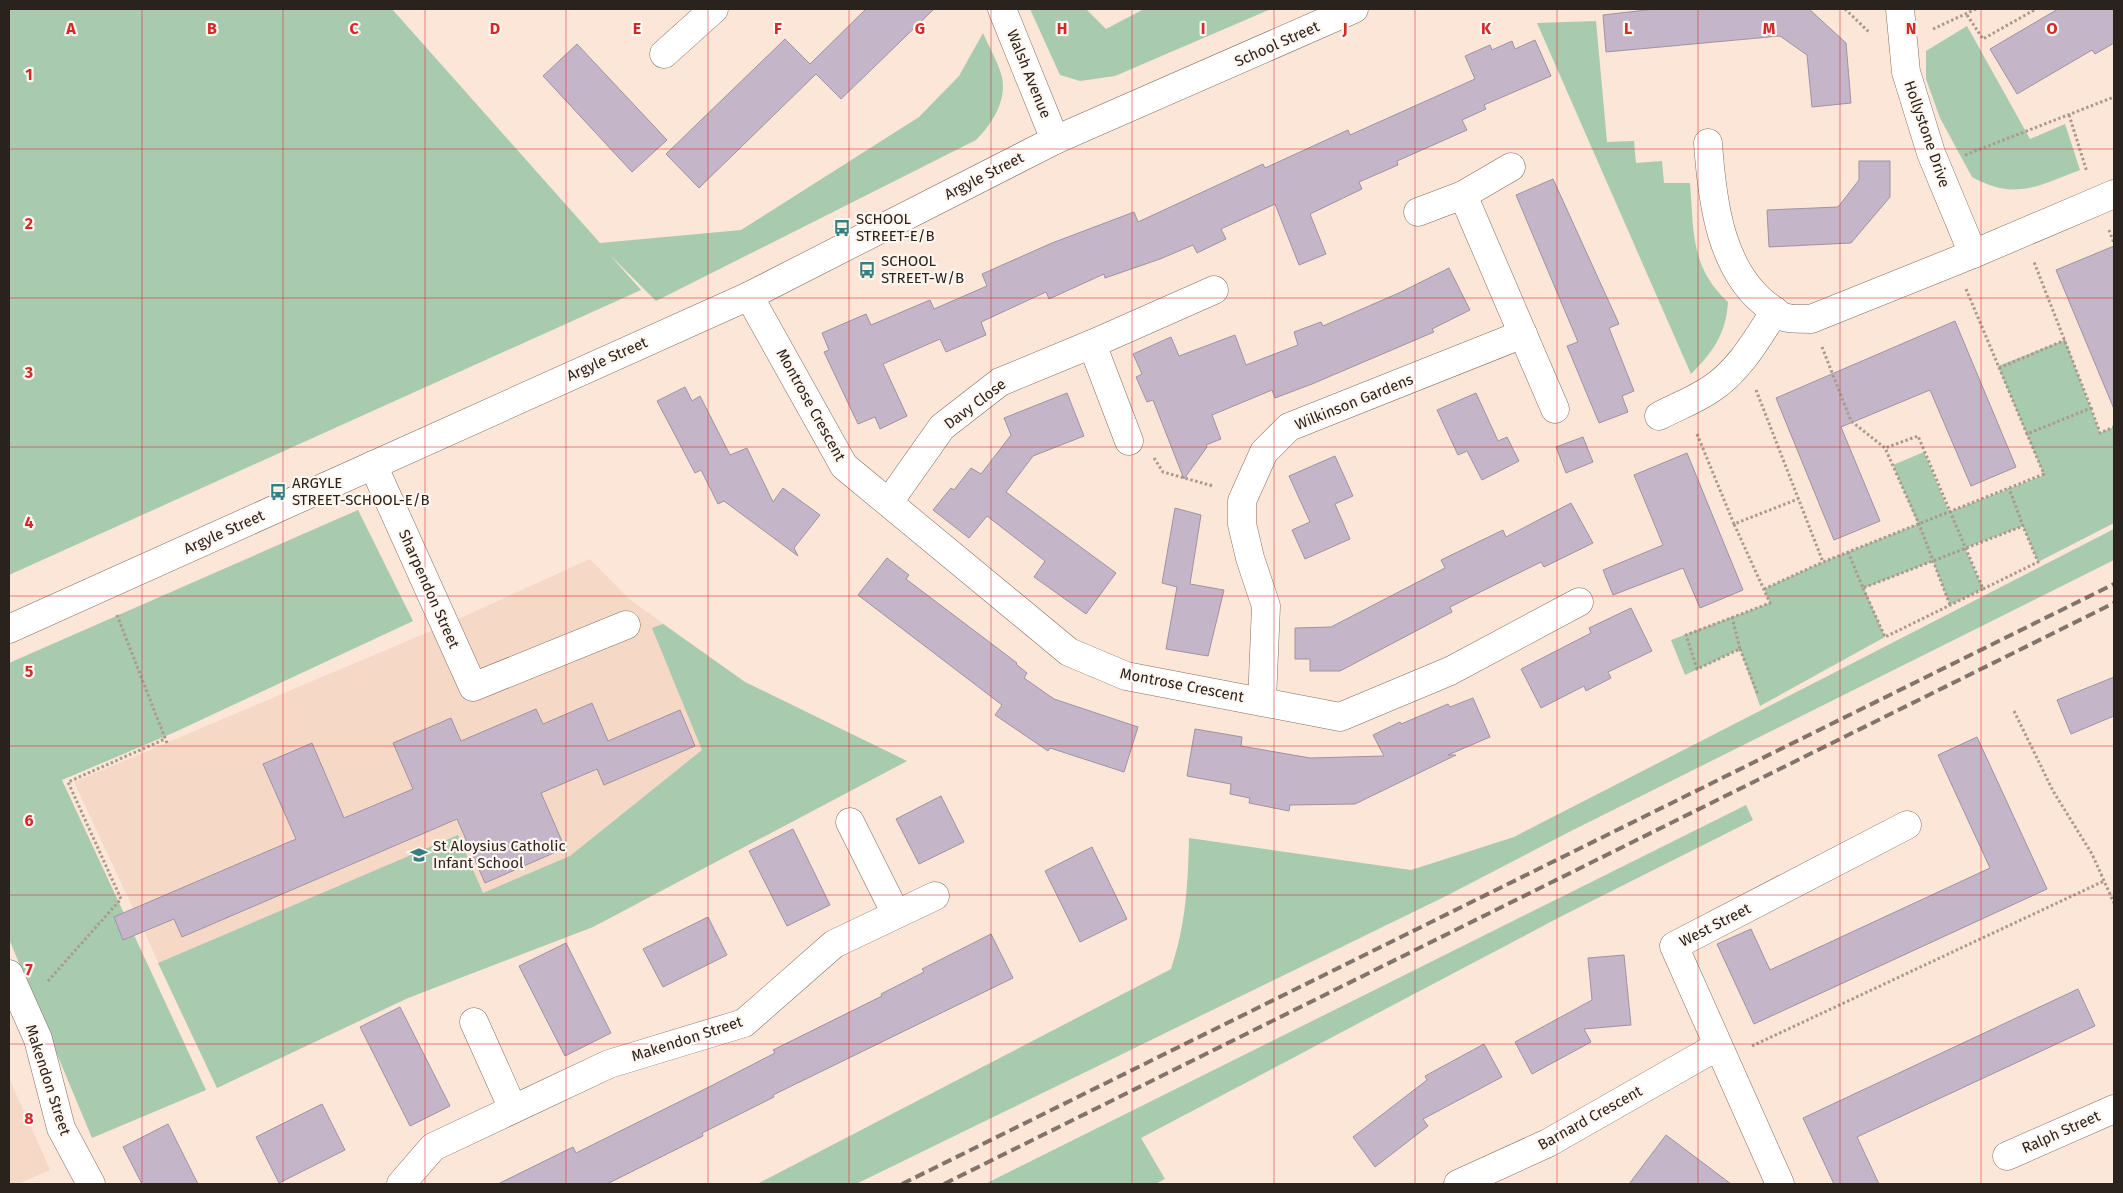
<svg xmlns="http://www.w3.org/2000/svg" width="2123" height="1193" viewBox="0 0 2123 1193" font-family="'Fira Sans',sans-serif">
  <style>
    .built { fill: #f5d8c6 }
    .green { fill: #a8caaf }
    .building { fill: #c4b5c8; stroke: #a092a4 }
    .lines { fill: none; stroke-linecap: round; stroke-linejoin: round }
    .minor-casing { stroke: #816e61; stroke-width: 29 }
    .path { stroke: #aa9a8e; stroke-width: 3; stroke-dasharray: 2.5 2.5; stroke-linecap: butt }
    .minor { stroke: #fff; stroke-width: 28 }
    .rail { stroke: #82746b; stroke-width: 4; stroke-dasharray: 10 5; stroke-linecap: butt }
    .grid { fill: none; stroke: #d62828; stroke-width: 1; stroke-opacity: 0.55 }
    .labels { text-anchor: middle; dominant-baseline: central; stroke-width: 4.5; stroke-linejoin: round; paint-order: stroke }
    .street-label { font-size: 15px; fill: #2a221d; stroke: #fff6f0 }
    .poi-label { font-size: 15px; fill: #2a221d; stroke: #fff6f0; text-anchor: start }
    .grid-label { font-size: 16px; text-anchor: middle; font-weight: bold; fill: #d62828; stroke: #fff6f0; stroke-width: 4.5; stroke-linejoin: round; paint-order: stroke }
  </style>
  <rect width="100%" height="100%" fill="#fce6d7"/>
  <g class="built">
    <path d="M590,559L629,599L745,682L907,761L593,927L408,998L217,1088L74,782L445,625Z"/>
    <path d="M9,1078L50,1170L18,1184H9Z"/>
  </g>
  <g class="green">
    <path d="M9,9H392L600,243L741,230L919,117L959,76L983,33C989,47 998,62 1002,77C1007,101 992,124 976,140L656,301L609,254L641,290L9,575Z"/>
    <path d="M1030,9H1086L1106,29L1144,9H1271L1115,76L1080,81L1060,75Z"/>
    <path d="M1596,21L1607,142L1634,141L1636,163L1662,161L1664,183H1690C1694,231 1690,267 1728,302C1726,334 1713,352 1691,374L1537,23Z"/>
    <path d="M1967,26L2030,139L2065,124L2080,170C2037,186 2016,201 1972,177L1940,118L1926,79V51Z"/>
    <path d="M2065,340L2100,433L2114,427V523L2038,562L2023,526L1965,548L1983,589L1950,605L1933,561L1864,588L1885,637L1760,706L1740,649L1685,675L1671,640L1770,603L1764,589L1823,562L1918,524L1893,465L1924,452L1949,512L2044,475L1998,366Z"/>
    <path d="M358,510L413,621L173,733L62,780L206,1090L92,1138L9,939V663Z"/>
    <path d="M2114,529V560L1571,831L1448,895L856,1184H757L1171,969C1186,924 1188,884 1189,838L1411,870L1514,837Z"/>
    <path d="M663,624L745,682L907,761L593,927L408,998L217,1088L158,963L458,835L483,893L570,856L702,750L652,628Z"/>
    <path d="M1746,805L1753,820L1558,918L1141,1138L1165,1179L1155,1184H985Z"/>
  </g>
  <g class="building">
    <path d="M866,9H934L841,99L816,74L699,188L666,154L785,39L810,64Z"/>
    <path d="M1655,9H1809L1846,43L1851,103L1812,107L1807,55L1780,36L1606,52L1603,15Z"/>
    <path d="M2058,9H2114V43L2095,54L2092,50L2017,94L1990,49Z"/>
    <path d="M1535,40L1551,76L1484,105L1486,109L1462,120L1467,130L1397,161L1398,165L1359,182L1362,189L1310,214L1326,254L1299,265L1275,204L1221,229L1226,239L1197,253L1193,245L1160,259L1105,278L1104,274L1049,299L1046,292L981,322L986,335L946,352L940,339L883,364L907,416L880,429L875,417L858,424L824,352L829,350L822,333L866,314L871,325L930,300L934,309L987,286L982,274L1052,243L1134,212L1138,222L1263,164L1265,168L1348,130L1350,135L1475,79L1465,56L1490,45L1492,50L1512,41L1515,49Z"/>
    <path d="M577,44L667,140L632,172L543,76Z"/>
    <path d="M1859,161H1890V197L1851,243L1769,247L1767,210L1838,207L1859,180Z"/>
    <path d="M1553,179L1619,324L1609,328L1634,391L1622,396L1628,412L1599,423L1567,346L1578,342L1516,195Z"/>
    <path d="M2114,246V409L2056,270Z"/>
    <path d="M1449,268L1470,310L1432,329L1434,332L1312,384L1275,398L1272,390L1212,415L1221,439L1206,445L1207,447L1184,479L1153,400L1147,402L1136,377L1142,374L1133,354L1171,337L1179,356L1235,335L1246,365L1298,345L1294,332L1321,322L1323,326L1401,292Z"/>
    <path d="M1955,321L2016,467L1971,486L1930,390L1841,427L1880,521L1834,540L1776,398Z"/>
    <path d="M685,387L692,401L700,396L730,455L747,448L773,502L783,488L820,515L794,548L798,556L724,501L718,504L701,470L695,473L657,401Z"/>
    <path d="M1067,393L1084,436L1033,456L1006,492L1116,573L1086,614L1034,577L1045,561L987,516L969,538L933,510L951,488L954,490L971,468L981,474L1011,435L1004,418Z"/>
    <path d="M1476,393L1498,441L1507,437L1519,461L1482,480L1467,451L1458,455L1437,410Z"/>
    <path d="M1583,437L1593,462L1566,473L1556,447Z"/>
    <path d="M1687,453L1743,590L1700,608L1683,568L1613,595L1603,570L1663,545L1634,475Z"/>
    <path d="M1335,456L1353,496L1335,504L1350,539L1305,559L1292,530L1310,522L1289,476Z"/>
    <path d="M1571,503L1593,543L1544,567L1541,562L1450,607L1452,612L1340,671H1310V659H1295V628L1331,627L1445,568L1441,560L1503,530L1506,537Z"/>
    <path d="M1175,508L1201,515L1190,584L1224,590L1208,656L1166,649L1177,587L1162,583Z"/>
    <path d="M887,558L909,575L906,579L1017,663L1016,664L1027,673L1024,678L1054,699L1138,727L1124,772L1050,748L1048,751L995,715L1002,705L858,595Z"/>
    <path d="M1631,608L1652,651L1608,672L1611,678L1586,691L1584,686L1541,708L1521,669L1591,633L1589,628Z"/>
    <path d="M2114,677V716L2071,734L2057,700Z"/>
    <path d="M1473,698L1490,737L1448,755H1456L1355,804L1290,805L1289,811L1249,803L1250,798L1230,794L1231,784L1187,776L1195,729L1242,737L1241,746L1310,758L1384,756L1373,735L1400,722L1401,724L1448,704L1450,707Z"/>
    <path d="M592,703L608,741L680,710L695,746L604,785L597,769L541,793L565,848L485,883L457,819L182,937L174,919L123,940L114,917L296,839L263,764L312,743L344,818L413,789L393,743L451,718L461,741L536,709L543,724Z"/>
    <path d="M1977,737L2047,889L1754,1024L1717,944L1751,929L1770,970L1990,868L1938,755Z"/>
    <path d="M941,796L964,842L919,864L896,819Z"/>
    <path d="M793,829L830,905L787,926L749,851Z"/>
    <path d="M1092,847L1127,919L1080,942L1045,871Z"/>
    <path d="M708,917L727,955L663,987L643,949Z"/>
    <path d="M991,934L1013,978L773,1095L774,1097L702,1133L703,1136L607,1184H498L573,1147L576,1153L707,1088L775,1053L773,1050L882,996L881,994L924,972L922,969Z"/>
    <path d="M566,943L611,1033L565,1056L519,966Z"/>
    <path d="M1624,955L1631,1025L1584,1029L1591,1042L1532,1074L1515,1042L1592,1000L1588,958Z"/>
    <path d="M2078,989L2095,1026L1857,1137L1879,1184H1834L1803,1118Z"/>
    <path d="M400,1007L450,1106L410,1126L360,1027Z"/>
    <path d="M1484,1044L1502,1077L1423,1119L1428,1126L1375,1167L1353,1137L1427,1080L1425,1076Z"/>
    <path d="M322,1104L345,1150L279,1183L256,1137Z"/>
    <path d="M168,1124L198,1184H142L123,1147Z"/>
    <path d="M1666,1135L1731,1184H1629Z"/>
  </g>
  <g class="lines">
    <g class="minor-casing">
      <g id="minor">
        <path d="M1002,9L1055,140"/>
        <path d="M1900,9L1906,72L1931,153L1973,254"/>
        <path d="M664,54L714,9"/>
        <path d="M1708,143C1712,200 1720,274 1772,309C1775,311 1780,316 1784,317C1792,320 1803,318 1811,319L1973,254L2114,194"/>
        <path d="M1463,195L1555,409"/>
        <path d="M1418,212L1463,195L1511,167"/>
        <path d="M749,296L844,466L1069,652L1126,676L1340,717L1450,671L1579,602"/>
        <path d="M1092,344L1129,441"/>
        <path d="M1659,416C1676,407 1695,400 1711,389C1739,371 1757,339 1775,311"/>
        <path d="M373,465L473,687L626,625"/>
        <path d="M889,502L942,427L1000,382L1092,344L1214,290"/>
        <path d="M9,629L749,296L1055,140L1354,9"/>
        <path d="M1262,701L1266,606L1250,558L1242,524V501L1264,452L1289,427L1523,334"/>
        <path d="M850,822L896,914"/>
        <path d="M9,974L38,1039L61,1128L91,1184"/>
        <path d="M474,1022L513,1109"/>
        <path d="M2007,1156L2114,1109"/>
        <path d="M401,1184L433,1147L609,1064L744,1023L834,944L935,896"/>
        <path d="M1458,1184L1548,1143L1718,1046"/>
        <path d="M1780,1184L1674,946L1907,825"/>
      </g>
    </g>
    <g class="path">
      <path d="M1845,9L1870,33"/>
      <path d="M1967,15L1983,39L2036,9"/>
      <path d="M1933,29L1976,9"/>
      <path d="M2069,115L2087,172"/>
      <path d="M1965,155L2114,97"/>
      <path d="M2109,230L2114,243"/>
      <path d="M1966,289L2027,434L2091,408L2034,262"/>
      <path d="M1822,347L1851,421L1885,448L1919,524L1950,605"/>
      <path d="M1999,368L2065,340"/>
      <path d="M1756,390L1823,562L2044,474L2027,434"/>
      <path d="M2091,408L2100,433L2114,427"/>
      <path d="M1697,434L1734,524L1798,499"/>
      <path d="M1154,458L1163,472L1213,486"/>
      <path d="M1848,552L1863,588L2023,526L2009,488"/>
      <path d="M1863,588L1885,637L1983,589L1918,436L1885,448"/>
      <path d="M1764,589L1823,562"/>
      <path d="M1983,589L2038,562L2023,526"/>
      <path d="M117,615L167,743"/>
      <path d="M1732,617L1740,649L1697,669L1686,635L1770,603L1734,524"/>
      <path d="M1740,649L1758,695"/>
      <path d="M2014,711L2053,791L2092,854L2114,903"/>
      <path d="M48,981L121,899L68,782L165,739"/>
      <path d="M1752,1046L2104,881"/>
    </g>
    <use href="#minor" class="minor"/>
    <g class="rail">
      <path d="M902,1184L2114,584"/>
      <path d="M944,1184L2114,603"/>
    </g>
  </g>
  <path class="grid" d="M142,9V1184M283,9V1184M425,9V1184M566,9V1184M708,9V1184M849,9V1184M991,9V1184M1132,9V1184M1274,9V1184M1415,9V1184M1557,9V1184M1698,9V1184M1840,9V1184M1981,9V1184M9,149H2114M9,298H2114M9,447H2114M9,596H2114M9,746H2114M9,895H2114M9,1044H2114"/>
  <defs>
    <g id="bus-bare" transform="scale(1.35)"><path d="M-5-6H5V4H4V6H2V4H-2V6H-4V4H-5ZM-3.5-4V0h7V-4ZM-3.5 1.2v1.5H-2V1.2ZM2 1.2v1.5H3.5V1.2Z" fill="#357e81" stroke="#fff6f0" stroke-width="2.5" paint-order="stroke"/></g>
    <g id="school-bare" transform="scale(1.35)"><path d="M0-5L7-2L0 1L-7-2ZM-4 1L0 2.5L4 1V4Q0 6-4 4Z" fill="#357e81" stroke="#fff6f0" stroke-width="2.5" paint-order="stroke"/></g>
  </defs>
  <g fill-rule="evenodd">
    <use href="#bus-bare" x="842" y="228"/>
    <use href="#bus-bare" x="867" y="270"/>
    <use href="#bus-bare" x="278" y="492"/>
    <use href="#school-bare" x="419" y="855"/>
  </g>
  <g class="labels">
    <g class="street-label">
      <text transform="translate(1277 44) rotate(-24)">School Street</text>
      <text transform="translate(1029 74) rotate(68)">Walsh Avenue</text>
      <text transform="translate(1927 134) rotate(71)">Hollystone Drive</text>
      <text transform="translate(984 176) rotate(-27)">Argyle Street</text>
      <text transform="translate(607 359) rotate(-24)">Argyle Street</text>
      <text transform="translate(1354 402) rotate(-22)">Wilkinson Gardens</text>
      <text transform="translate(975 404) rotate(-37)">Davy Close</text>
      <text transform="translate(811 405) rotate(61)">Montrose Crescent</text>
      <text transform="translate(224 532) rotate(-24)">Argyle Street</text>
      <text transform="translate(429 589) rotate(66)">Sharpendon Street</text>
      <text transform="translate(1182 685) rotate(11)">Montrose Crescent</text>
      <text transform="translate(1715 925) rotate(-27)">West Street</text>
      <text transform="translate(687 1039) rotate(-18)">Makendon Street</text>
      <text transform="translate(48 1080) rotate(72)">Makendon Street</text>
      <text transform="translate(1590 1118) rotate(-29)">Barnard Crescent</text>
      <text transform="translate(2061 1132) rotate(-24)">Ralph Street</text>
    </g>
    <g class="poi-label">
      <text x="856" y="219">SCHOOL<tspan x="856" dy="17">STREET-E/B</tspan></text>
      <text x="881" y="261">SCHOOL<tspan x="881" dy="17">STREET-W/B</tspan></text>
      <text x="292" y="483">ARGYLE<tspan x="292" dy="17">STREET-SCHOOL-E/B</tspan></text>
      <text x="433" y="846">St Aloysius Catholic<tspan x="433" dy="17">Infant School</tspan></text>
    </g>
  </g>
  <g class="grid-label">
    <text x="71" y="34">A</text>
    <text x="212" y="34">B</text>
    <text x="354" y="34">C</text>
    <text x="495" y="34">D</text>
    <text x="637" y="34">E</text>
    <text x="778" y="34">F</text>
    <text x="920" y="34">G</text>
    <text x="1062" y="34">H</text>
    <text x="1203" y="34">I</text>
    <text x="1345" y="34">J</text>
    <text x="1486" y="34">K</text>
    <text x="1628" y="34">L</text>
    <text x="1769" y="34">M</text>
    <text x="1911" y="34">N</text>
    <text x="2052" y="34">O</text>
    <text x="29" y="80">1</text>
    <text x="29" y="229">2</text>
    <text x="29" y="378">3</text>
    <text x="29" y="528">4</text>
    <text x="29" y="677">5</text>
    <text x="29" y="826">6</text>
    <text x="29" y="975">7</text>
    <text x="29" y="1124">8</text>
  </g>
  <rect width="2123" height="1193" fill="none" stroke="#2a221d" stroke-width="20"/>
</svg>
